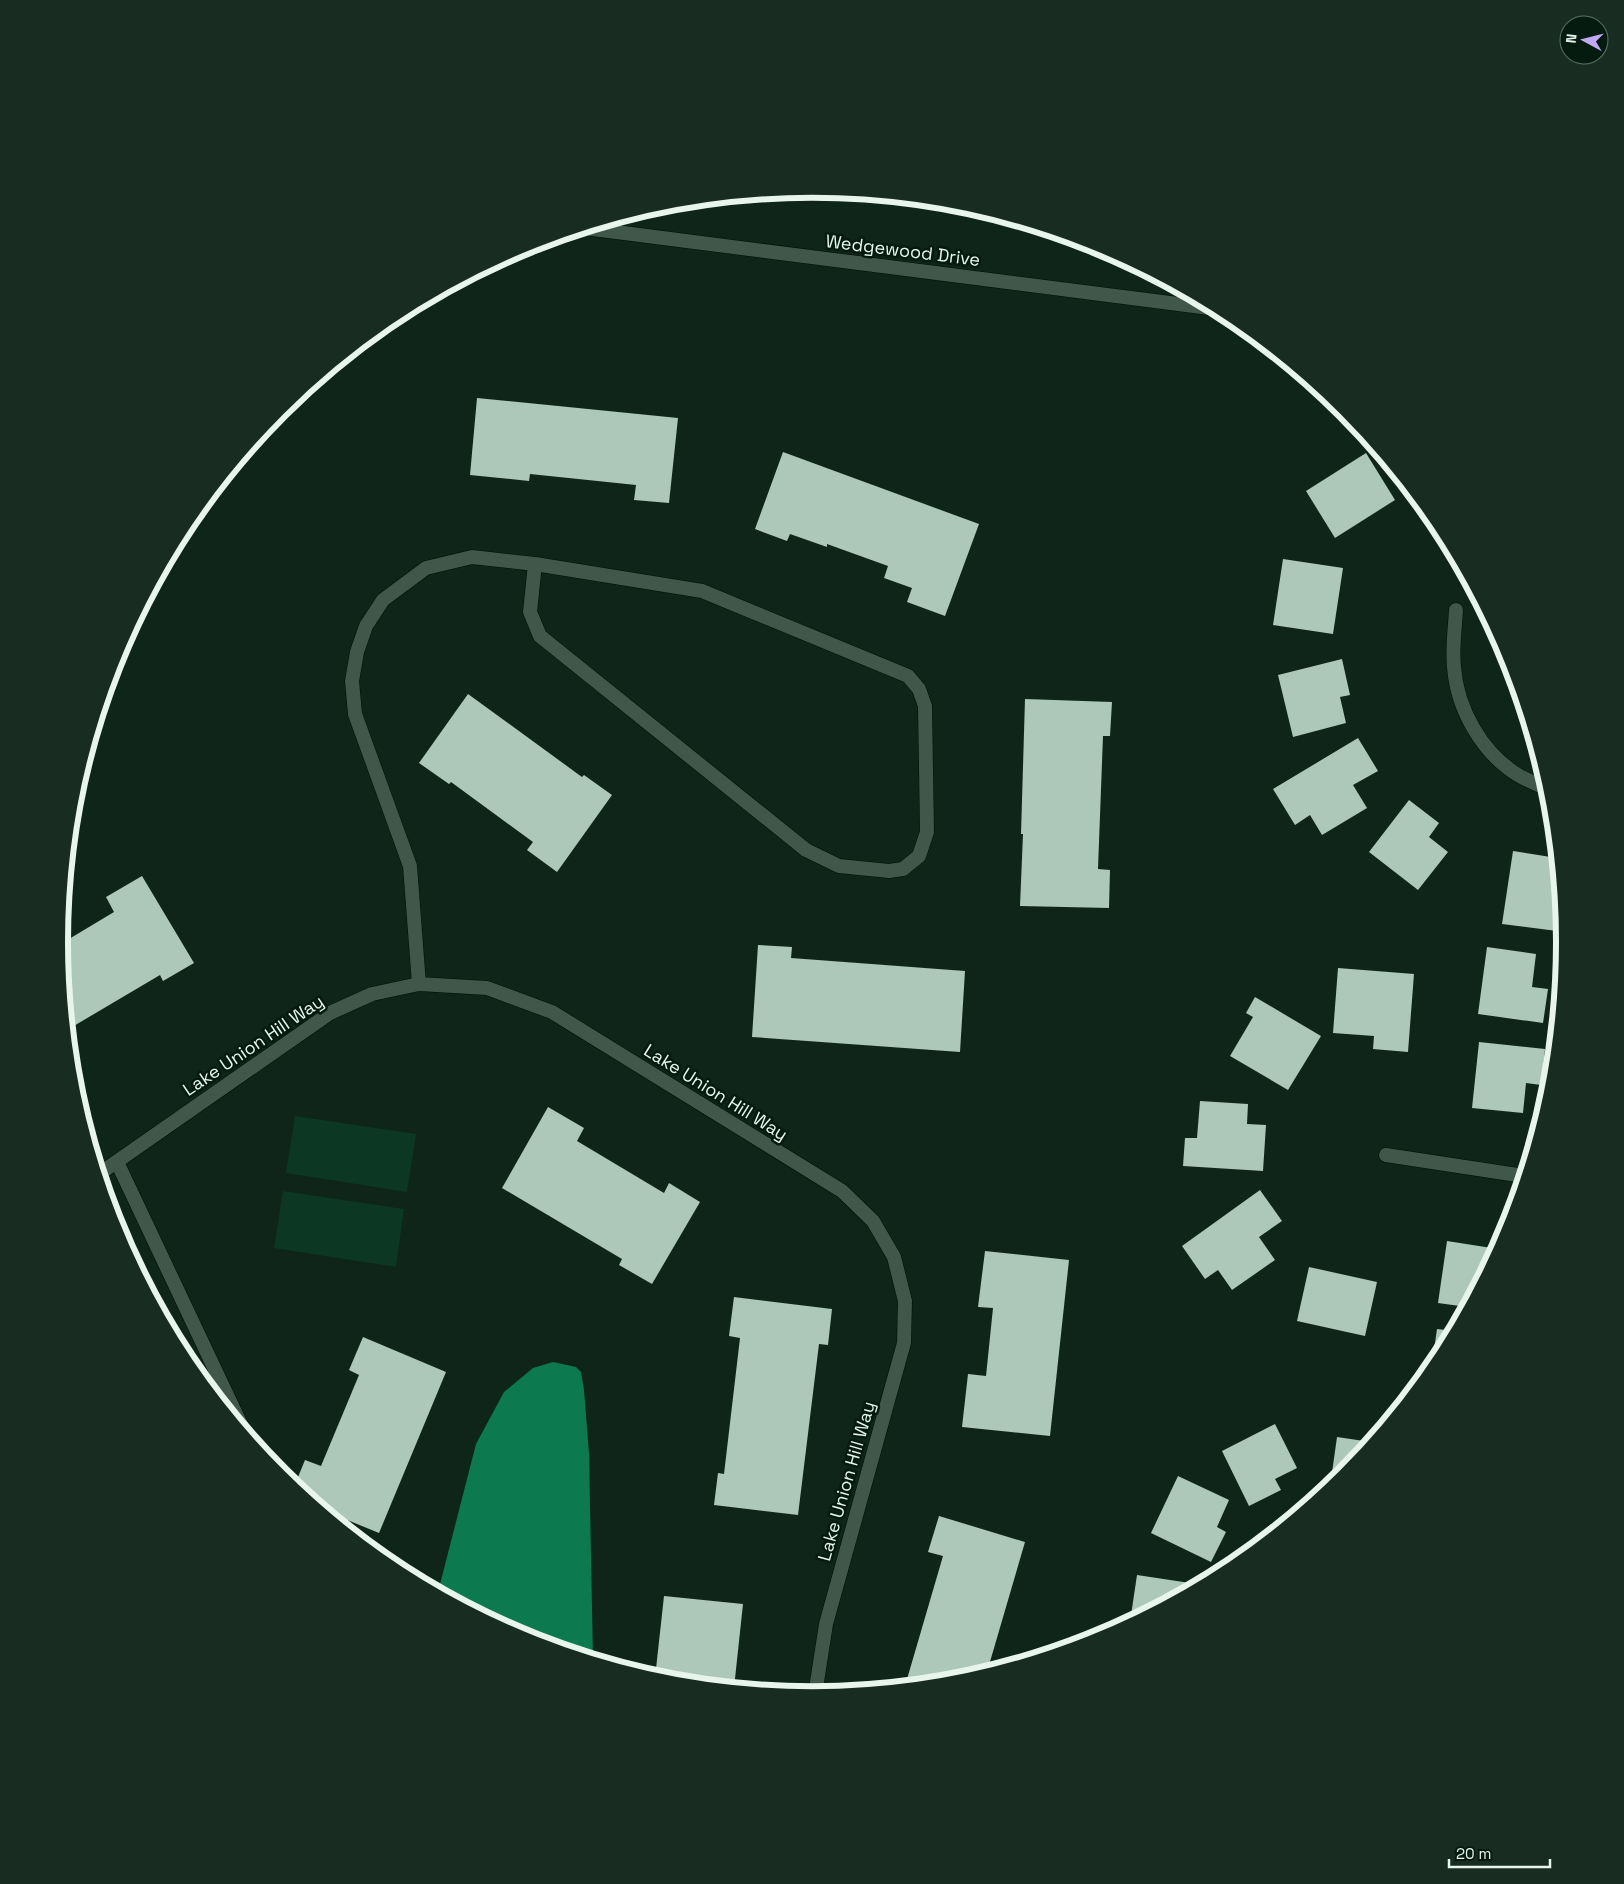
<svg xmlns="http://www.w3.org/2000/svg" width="1624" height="1884" viewBox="0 0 1624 1884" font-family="'Space Grotesk',sans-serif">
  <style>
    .green { fill: #0b3723 }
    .water { fill: #0c794e }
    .building { fill: #adc7b8 }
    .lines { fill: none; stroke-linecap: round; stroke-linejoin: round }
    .service-casing { stroke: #000e05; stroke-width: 15 }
    .minor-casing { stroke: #000e05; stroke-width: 15 }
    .service { stroke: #40574a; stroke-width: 14 }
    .minor { stroke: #40574a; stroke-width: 14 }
    .labels { text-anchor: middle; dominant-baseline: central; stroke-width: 5; stroke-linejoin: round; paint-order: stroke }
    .street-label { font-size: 18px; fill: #e7f5ed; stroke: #061b10 }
    .rim { fill: none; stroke: #e7f5ed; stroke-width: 6 }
  </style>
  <rect width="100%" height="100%" fill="#0f2519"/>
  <g class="green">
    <path d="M295,1116L416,1134L407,1192L286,1173Z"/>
    <path d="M283,1191L404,1209L396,1267L274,1248Z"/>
  </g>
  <path class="water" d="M553,1362L576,1367L581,1372L584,1390L589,1453L593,1659L523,1638L438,1592L476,1444L504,1392L533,1368Z"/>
  <g class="building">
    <path d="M477,398L678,418L669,503L634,500L636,485L530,474L529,481L470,475Z"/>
    <path d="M783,452L979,524L945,616L907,602L912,588L884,578L888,566L827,544V547L790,534L787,541L755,529Z"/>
    <path d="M1366,453L1395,500L1335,538L1306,491Z"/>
    <path d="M1283,559L1343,568L1333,634L1273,625Z"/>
    <path d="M1342,659L1350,695L1340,697L1346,723L1293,737L1278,675Z"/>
    <path d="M468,694L582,777L584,775L612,795L557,872L527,850L533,842L451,782L449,784L419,763Z"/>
    <path d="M1025,699L1112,702L1110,736H1103L1098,869L1110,870L1109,908L1020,906L1023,834H1021Z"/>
    <path d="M1358,738L1378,771L1353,785L1367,808L1322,835L1310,815L1295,825L1273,789Z"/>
    <path d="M1409,800L1439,823L1429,837L1448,852L1418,890L1369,852Z"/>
    <path d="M1513,851L1557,858L1561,900L1557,931L1502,924Z"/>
    <path d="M142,876L194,963L163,981L160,975L67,1030L59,945L114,912L106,897Z"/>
    <path d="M758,945L792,947L791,958L965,971L960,1052L752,1037Z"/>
    <path d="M1487,947L1536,954L1532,987L1548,989L1543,1023L1478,1014Z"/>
    <path d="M1338,968L1414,974L1408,1052L1373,1049L1374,1036L1333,1033Z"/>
    <path d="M1255,997L1321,1036L1288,1090L1230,1056L1253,1017L1246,1013Z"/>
    <path d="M1479,1042L1545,1049L1541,1085L1526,1083L1523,1113L1472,1108Z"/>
    <path d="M1200,1101L1248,1104L1247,1124L1266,1125L1263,1171L1183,1166L1185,1138H1197Z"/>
    <path d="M548,1107L584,1128L577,1141L664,1193L669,1183L700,1202L652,1284L619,1265L622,1259L502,1188Z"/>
    <path d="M1260,1190L1282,1221L1259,1237L1275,1260L1232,1290L1218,1270L1205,1279L1182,1246Z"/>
    <path d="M1447,1241L1498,1249L1467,1307L1438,1303Z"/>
    <path d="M985,1251L1069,1260L1050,1436L962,1427L968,1374L986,1376L993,1308L978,1307Z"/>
    <path d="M1309,1267L1377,1282L1365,1336L1297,1321Z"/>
    <path d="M734,1297L832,1309L828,1345L819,1344L798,1515L714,1505L718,1473L724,1474L740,1338L729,1336Z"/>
    <path d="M1437,1329L1454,1331L1438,1361L1431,1370Z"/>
    <path d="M363,1337L446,1372L379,1533L323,1510L294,1487L305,1460L321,1466L359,1375L349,1370Z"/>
    <path d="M1275,1424L1297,1468L1275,1479L1281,1490L1249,1506L1222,1451Z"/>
    <path d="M1337,1437L1371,1442L1344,1475L1330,1487Z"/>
    <path d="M1178,1476L1229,1500L1217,1527L1226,1532L1211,1562L1151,1533Z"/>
    <path d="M939,1516L1025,1542L987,1672L959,1681L905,1686L943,1556L928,1552Z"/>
    <path d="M1137,1575L1190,1583L1189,1590L1130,1622Z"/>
    <path d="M664,1596L743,1604L734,1688L665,1681L655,1678Z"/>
  </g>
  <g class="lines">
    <g class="service-casing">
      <path id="service" d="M117,1162L244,1431"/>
    </g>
    <g class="minor-casing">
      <g id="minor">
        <path d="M585,228L1217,309"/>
        <path d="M535,564L702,591L908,676L919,689L925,706L927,832L919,856L903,869L889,871L839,866L806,850L540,636L530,612Z"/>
        <path d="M1456,610C1455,628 1452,649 1454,667C1457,709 1482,753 1518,775C1528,781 1539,785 1549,790"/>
        <path d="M419,984L410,866L355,714L352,681L357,652L366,626L383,600L426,568L472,557L535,564"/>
        <path d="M1386,1155L1524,1176"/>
        <path d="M99,1174L330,1013L372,994L419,984L487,988L552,1012L842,1191L873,1221L894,1257L905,1301L904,1343L826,1624L815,1695"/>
      </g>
    </g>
    <use href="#service" class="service"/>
    <use href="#minor" class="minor"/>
  </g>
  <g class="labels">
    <g class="street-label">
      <text transform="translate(903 250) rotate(7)">Wedgewood Drive</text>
      <text transform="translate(253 1045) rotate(-34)">Lake Union Hill Way</text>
      <text transform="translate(716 1092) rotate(32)">Lake Union Hill Way</text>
      <text transform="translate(846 1481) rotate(-74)">Lake Union Hill Way</text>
    </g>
  </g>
  <path d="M0 0H1624V1884H0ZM68 942a744 744 0 1 1 1488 0a744 744 0 1 1-1488 0Z" fill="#182c22" fill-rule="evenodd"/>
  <path class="rim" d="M68 942a744 744 0 1 1 1488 0a744 744 0 1 1-1488 0Z"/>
  <g transform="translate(1584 40) rotate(277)"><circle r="24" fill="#061b10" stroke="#607268"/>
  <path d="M0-4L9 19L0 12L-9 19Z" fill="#c1a8f3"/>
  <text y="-8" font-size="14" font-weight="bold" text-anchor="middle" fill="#e7f5ed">N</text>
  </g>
  <path d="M1449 1859v8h101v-8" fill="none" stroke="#e7f5ed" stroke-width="2.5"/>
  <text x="1456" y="1859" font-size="15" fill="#e7f5ed" stroke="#061b10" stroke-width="4" paint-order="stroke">20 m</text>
</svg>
